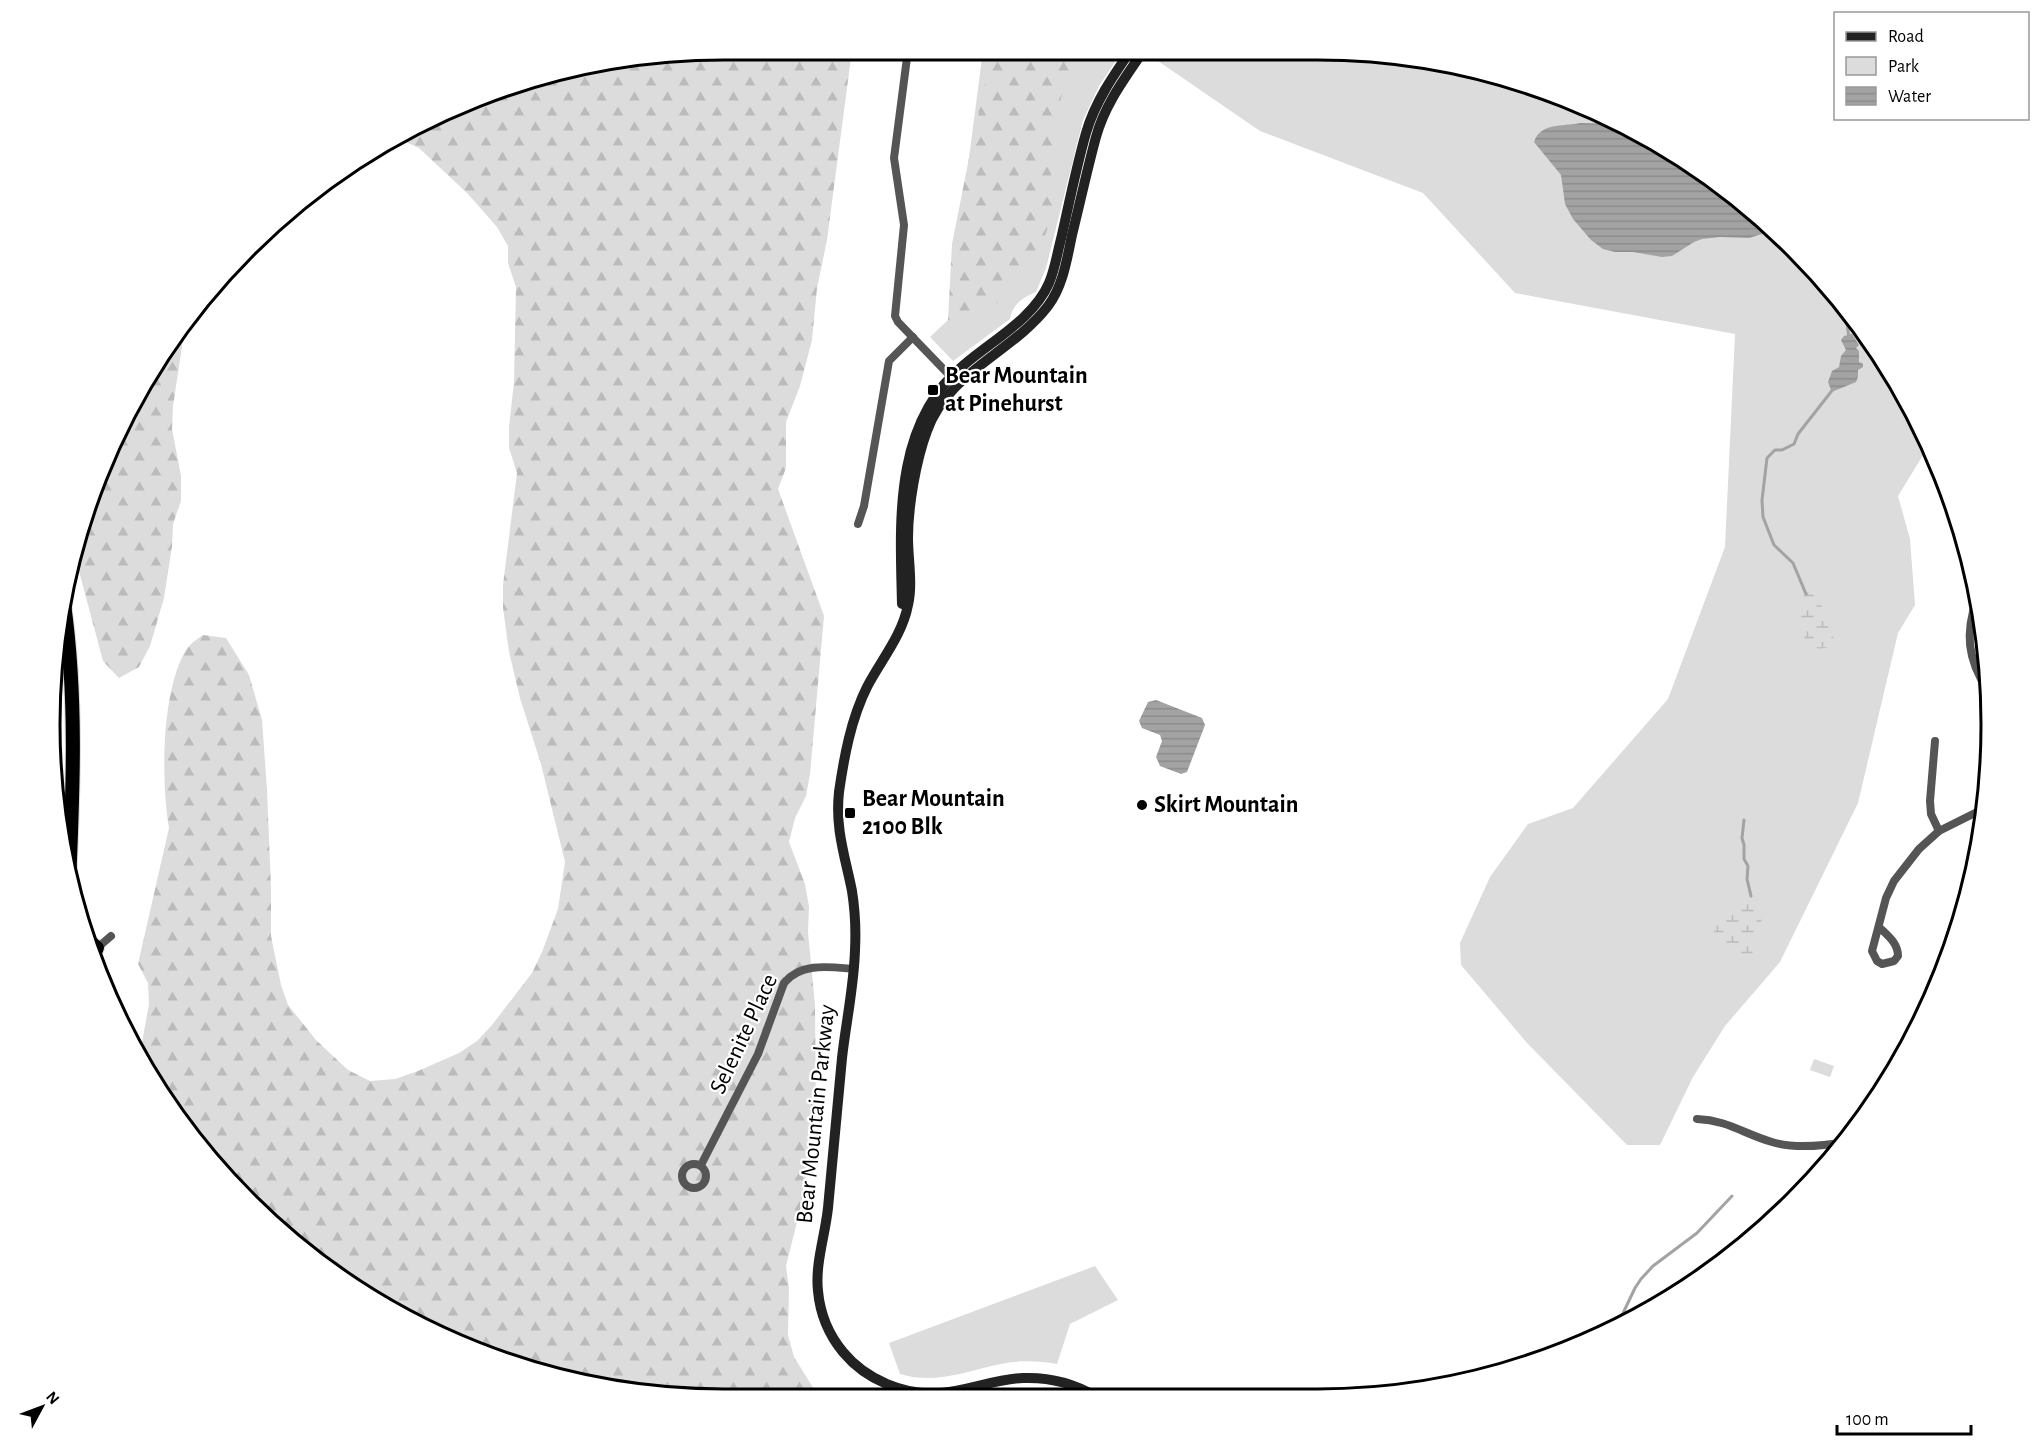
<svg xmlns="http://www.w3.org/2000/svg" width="2041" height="1449" viewBox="0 0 2041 1449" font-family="'Alegreya Sans',sans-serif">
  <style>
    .green { fill: #dcdcdc }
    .forest { fill: url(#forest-firs) }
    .wetland { fill: url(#wetland-marsh) }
    .water { fill: url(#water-rules) }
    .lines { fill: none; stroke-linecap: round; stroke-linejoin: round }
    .stream { stroke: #a3a3a3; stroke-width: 3 }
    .highway-casing { stroke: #dbdbdb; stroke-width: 16 }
    .street { stroke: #555; stroke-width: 8 }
    .secondary { stroke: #222; stroke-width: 10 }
    .highway { stroke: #000; stroke-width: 14 }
    .poi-dot { fill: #000; stroke: #fff; stroke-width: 2 }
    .labels { text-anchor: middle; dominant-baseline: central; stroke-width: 4.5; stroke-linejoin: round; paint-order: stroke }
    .poi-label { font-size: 24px; font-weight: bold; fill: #000; stroke: #fff; text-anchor: start }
    .street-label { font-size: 24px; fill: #000; stroke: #fff }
    .rim { fill: none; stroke: #000; stroke-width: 3 }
  </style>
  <defs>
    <pattern id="forest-firs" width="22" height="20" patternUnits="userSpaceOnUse" patternTransform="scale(1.5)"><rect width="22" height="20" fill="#dcdcdc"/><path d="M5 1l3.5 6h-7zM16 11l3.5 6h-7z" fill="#bbb"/></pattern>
    <pattern id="wetland-marsh" width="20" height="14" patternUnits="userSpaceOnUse" patternTransform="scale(1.5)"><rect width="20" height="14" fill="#dcdcdc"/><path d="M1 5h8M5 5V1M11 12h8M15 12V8" fill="none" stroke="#bbb"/></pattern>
    <pattern id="water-rules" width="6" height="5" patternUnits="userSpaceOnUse" patternTransform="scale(1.5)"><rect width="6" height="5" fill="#a3a3a3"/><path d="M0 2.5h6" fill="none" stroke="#8b8b8b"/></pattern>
  </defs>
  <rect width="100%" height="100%" fill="#fff"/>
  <g class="green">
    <path d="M983,50H1123L1099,86L1083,120L1046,268L1036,292C1023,297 1012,305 1010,319L953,361L930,337L948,320Z"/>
    <path d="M1165,50H1317L1449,63L1534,85L1654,140L1728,189L1824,279L1901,387L1928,447L1898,496L1910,539L1915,605L1898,633L1858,803L1780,962L1725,1026L1693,1077L1660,1145H1627L1528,1044L1461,965L1460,943L1490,877L1528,824L1573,808L1668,699L1725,547L1735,334L1515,293L1423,193L1260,131L1158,61Z"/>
    <path d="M1814,1059L1834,1066L1830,1077L1810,1070Z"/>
    <path d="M1095,1266L1118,1300L1070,1324L1057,1364C1038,1361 1019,1360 1001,1364C966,1371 936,1385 900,1374L889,1343Z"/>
  </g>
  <g class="forest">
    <path d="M724,50H852L827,240L817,288L812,340L800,386L786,422V468L778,489L824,616L810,774L806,796L795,818L789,842L805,884L809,907L808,932L815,1005L816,1108L802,1202L786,1266L789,1288L788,1335L794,1357L819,1397L681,1398L550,1377L426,1330L314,1260L217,1170L140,1054L149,1004L148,983L138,964L169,828C161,781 161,692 186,650C190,644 197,639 203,635L226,638L249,675L262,720L267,790L271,888V936L281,985L288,1005L316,1040L348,1070L370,1081L395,1079L418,1071L459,1053L477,1041L492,1025L532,973L542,952L558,909L565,862L541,764L520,698L509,652L503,608V585L517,473L509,448V427L514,382L516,287L508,263V246L497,227L468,194L419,148L397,138L466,101L549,73Z"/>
    <path d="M994,50H1079L1069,70L1056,116L1050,166L1053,191L1051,216L1045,236L1034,258L1022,278L989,311L970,322L948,320L952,244L970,153L977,130L979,108Z"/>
    <path d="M186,320L173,406L172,429L181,476V501L173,524L172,546L164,598L150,646L139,667L119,678L103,661L76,560L101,466L163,350Z"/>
  </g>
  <g class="wetland">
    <path d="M1811,590L1819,594L1824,617L1834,639L1833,644C1824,651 1815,649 1806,644C1802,633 1802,622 1798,612L1804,595Z"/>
    <path d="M1751,896C1769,905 1761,924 1756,938C1754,946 1753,954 1749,961L1742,963C1731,957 1704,936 1718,922C1725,917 1734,916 1739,911C1745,905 1745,900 1751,896Z"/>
  </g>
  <g class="water">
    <path d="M1580,123L1620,124L1654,140L1728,189L1772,231L1749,238L1720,237L1702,239L1694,242L1672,256L1662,257L1633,252H1615L1603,249L1591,240L1573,219L1565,204L1561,175L1534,142C1541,122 1562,127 1580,123Z"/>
    <path d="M1852,334L1859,345L1856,348L1859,351V362L1863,364V367L1858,370V377L1856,382L1834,391L1831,390L1828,382L1832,371L1839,367L1841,356L1846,350L1841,340L1844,336Z"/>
    <path d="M1156,700L1202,718L1205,725L1187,772L1181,774L1160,766L1156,757L1162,741L1160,735L1142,728L1139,721L1148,702Z"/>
  </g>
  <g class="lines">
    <g class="stream">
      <path d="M1848,313L1847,323L1849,338"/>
      <path d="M1806,594L1793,563L1774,545L1763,517L1762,500L1767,458L1775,450H1782L1794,444L1798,434L1834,388"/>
      <path d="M1744,820L1742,838L1744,845V859L1748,866L1747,879L1751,896"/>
      <path d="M1615,1330L1635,1288L1641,1279L1653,1266L1697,1233L1732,1196"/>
    </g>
    <g class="highway-casing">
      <g id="highway">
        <path d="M64,604C77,697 73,790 69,884"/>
        <path d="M55,792L58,826"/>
        <path d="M88,940L97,948L93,954"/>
      </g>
    </g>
    <g class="street">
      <path d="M908,50L894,158L904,225L895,316L898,322L954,380"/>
      <path d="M1949,507L1952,500"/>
      <path d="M858,524L864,506L889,361L913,337"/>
      <path d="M1977,598C1965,633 1967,659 1988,691"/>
      <path d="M1935,741L1930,801L1931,814L1939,831"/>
      <path d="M1879,927C1888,936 1898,943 1898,956L1894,961L1882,964L1877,961L1872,951L1886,898L1894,881L1919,849L1939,831L1983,809"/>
      <path d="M96,949L111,936"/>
      <path d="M1697,1119C1727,1120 1744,1134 1772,1142C1795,1149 1823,1146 1846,1142"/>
      <circle cx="694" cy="1176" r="12"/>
      <path d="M701,1165L758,1054L784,983C801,962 830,967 854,969"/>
    </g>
    <g class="secondary">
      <path d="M902,604C900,521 893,422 965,364C993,340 1034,318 1049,283C1055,269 1057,254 1061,239C1069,204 1076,168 1086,133C1095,102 1113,76 1131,50"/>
      <path d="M1095,1396C1073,1383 1048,1377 1023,1378C995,1379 968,1391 940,1393C905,1396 866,1380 843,1352C829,1335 820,1313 818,1291C815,1264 825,1236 828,1208C833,1158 837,1108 842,1058C846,1022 854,986 855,950C856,930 855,910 852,891C845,856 835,829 839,792C844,757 851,719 867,687C881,660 902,636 908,605C913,584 908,559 908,538C908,507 916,460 927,431C948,372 1012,353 1048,306C1063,286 1067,259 1072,235C1080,203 1087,170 1096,137C1105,104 1125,78 1144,50"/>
    </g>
    <use href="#highway" class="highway"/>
  </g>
  <g class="poi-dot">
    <rect x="927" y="384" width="12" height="12" rx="3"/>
    <circle cx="1142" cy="805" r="6"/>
    <rect x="844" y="807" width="12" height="12" rx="3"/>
  </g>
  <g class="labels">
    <g class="poi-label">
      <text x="945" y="376">Bear Mountain<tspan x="945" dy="28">at Pinehurst</tspan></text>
      <text x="862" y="799">Bear Mountain<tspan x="862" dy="28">2100 Blk</tspan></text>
      <text x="1154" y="805">Skirt Mountain</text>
    </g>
    <g class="street-label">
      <text transform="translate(744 1034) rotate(-65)">Selenite Place</text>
      <text transform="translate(816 1114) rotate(-84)">Bear Mountain Parkway</text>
    </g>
  </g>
  <path d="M0 0H2041V1449H0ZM724 60H1317A664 664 0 0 1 1981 724V725A664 664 0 0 1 1317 1389H724A664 664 0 0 1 60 725V724A664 664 0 0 1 724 60Z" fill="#fff" fill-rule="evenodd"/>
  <path class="rim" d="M724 60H1317A664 664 0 0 1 1981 724V725A664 664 0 0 1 1317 1389H724A664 664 0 0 1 60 725V724A664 664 0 0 1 724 60Z"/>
  <rect x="1834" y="12" width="195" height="108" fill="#ffffff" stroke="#999999" stroke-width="1.5"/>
  <rect x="1846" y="32" width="30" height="9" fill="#222222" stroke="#999999" stroke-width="1.5"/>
  <text x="1888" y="42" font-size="18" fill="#000000">Road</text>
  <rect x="1846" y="57" width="30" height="18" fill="#dcdcdc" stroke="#999999" stroke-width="1.5"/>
  <text x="1888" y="72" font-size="18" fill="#000000">Park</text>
  <rect x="1846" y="87" width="30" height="18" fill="url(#water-rules)" stroke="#999999" stroke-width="1.5"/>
  <text x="1888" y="102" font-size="18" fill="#000000">Water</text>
  <g transform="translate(42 1407) rotate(49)" stroke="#ffffff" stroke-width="4.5" paint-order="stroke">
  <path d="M0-4.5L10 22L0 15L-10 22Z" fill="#000000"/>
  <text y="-9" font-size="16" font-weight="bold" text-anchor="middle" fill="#000000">N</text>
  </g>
  <path d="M1837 1425v9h134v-9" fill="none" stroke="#000000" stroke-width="3"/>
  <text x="1846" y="1425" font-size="18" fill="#000000" stroke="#ffffff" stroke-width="4.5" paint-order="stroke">100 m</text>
</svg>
